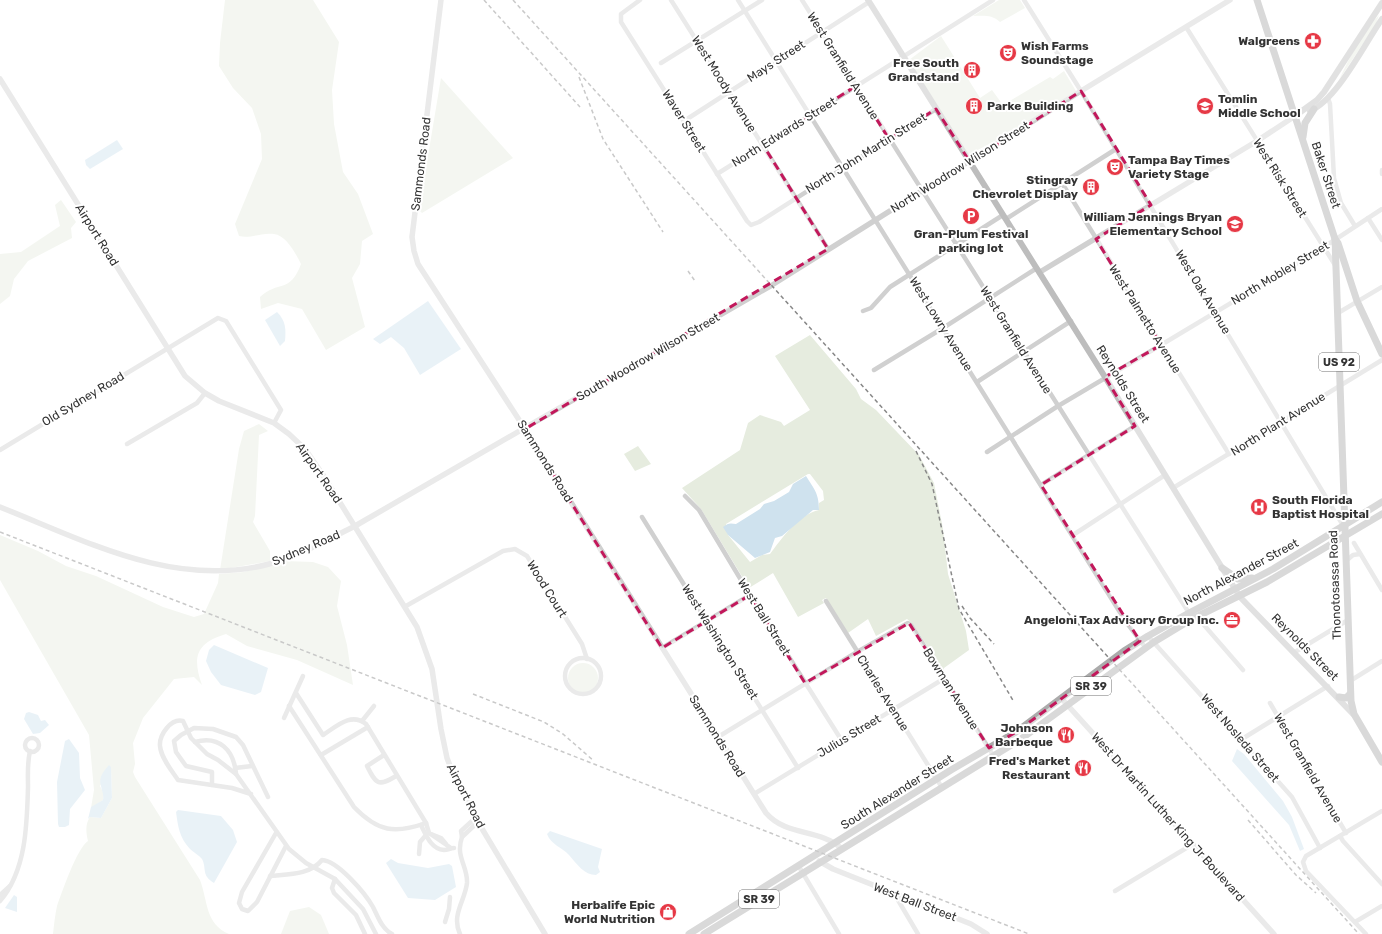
<svg xmlns="http://www.w3.org/2000/svg" width="1382" height="934" viewBox="0 0 1382 934" font-family="Rubik,sans-serif">
  <style>
    .green { fill: #e6ecdf; fill-rule: evenodd }
    .water { fill: #cfe2ee }
    .lines { fill: none; stroke-linecap: round; stroke-linejoin: round }
    .minor { stroke: #d0d0d0; stroke-width: 4.5 }
    .tertiary { stroke: #d0d0d0; stroke-width: 5.5 }
    .secondary { stroke: #bdbdbd; stroke-width: 6 }
    .primary { stroke: #ababab; stroke-width: 7 }
    .rail { stroke: #888; stroke-width: 1.5; stroke-dasharray: 4 3; stroke-linecap: butt }
    .marked { fill: none; stroke: #c2185b; stroke-width: 3; stroke-dasharray: 8 5; stroke-linejoin: round }
    .labels { text-anchor: middle; dominant-baseline: central; stroke-width: 4; stroke-linejoin: round; paint-order: stroke }
    .shield { fill: #fff; stroke: #707070; stroke-width: 1 }
    .shield-label { font-size: 11px; font-weight: bold; fill: #333 }
    .poi-label { font-size: 12px; font-weight: bold; fill: #333; stroke: #fff; text-anchor: end }
    .street-label { font-size: 12px; fill: #333; stroke: #fff }
  </style>
  <rect width="100%" height="100%" fill="#fff"/>
  <g class="green">
    <path d="M225,0H313L339,42L332,90L334,124L343,172L358,194L373,234L362,241L360,264L352,278L365,327L326,350L302,309L278,303L261,309L260,297C278,280 290,294 301,264C296,254 286,235 274,234C262,232 251,239 239,236L235,224L262,159L261,134L252,108L233,88L219,66L220,43Z"/>
    <path d="M999,0H1020L1025,8L1000,22C992,14 981,16 973,16Z"/>
    <path d="M1379,15L1376,24L1339,80C1349,58 1362,33 1379,15Z"/>
    <path d="M941,36L980,98L992,90L1003,105L1050,77L1053,79L1064,71L1076,91L1014,131L968,155L909,60Z"/>
    <path d="M441,78L513,158L422,213L419,210Z"/>
    <path d="M61,200L76,222L71,228L72,238L28,261L14,279L10,296L0,304V254L21,252L60,226L55,205Z"/>
    <path d="M810,335L856,389L861,399L876,410L919,455L934,483L943,529L948,574L966,631L969,650L944,668V672L913,624L907,619L876,636L868,619L848,633L826,598L822,600L824,603L798,617L773,573L749,588L701,509L682,488L740,450L748,423L760,415L781,422L784,426L810,410L775,356ZM808,474H810L823,491L824,500L819,503V510C799,514 782,538 770,554L762,555L750,562L728,535L726,524Z"/>
    <path d="M259,424L268,431L259,435L255,516L253,522L270,551V561L220,570L239,449L244,431Z"/>
    <path d="M638,446L651,464L635,471L624,454Z"/>
    <path d="M0,535L38,551L66,566L96,576L163,607L194,617L204,614L218,583L219,574L244,572L284,561L313,562L328,567L341,581L337,606L347,645L353,685L297,660L247,646L226,634C196,643 192,657 202,685L194,677L174,679L143,718L133,743L135,764L133,772L135,777L200,880C208,901 205,924 229,934H53C54,925 55,915 57,906C62,892 77,848 88,841C86,833 85,824 90,817L101,818L112,798L111,767L100,786L104,794L103,800L91,808L94,790L89,735L0,580Z"/>
    <circle cx="583" cy="678" r="15"/>
    <path d="M309,907L321,915L329,934H281L290,911Z"/>
  </g>
  <g class="water">
    <path d="M117,140L123,149L90,169L86,165L85,160Z"/>
    <path d="M428,301L461,349L420,375L404,348L391,337L380,344L373,339Z"/>
    <path d="M277,312C286,321 286,329 285,341L280,346L265,320Z"/>
    <path d="M806,476C814,489 819,493 819,510H813L782,536L775,538L770,552L755,558L728,535L723,527C728,523 730,523 736,524L760,509L764,504L774,501L789,492L793,484Z"/>
    <path d="M214,645L268,668L261,692L255,695L221,685L211,672L206,661L209,650Z"/>
    <path d="M29,712L38,715L41,721L45,720L49,725L40,733L33,734L24,719L26,713Z"/>
    <path d="M69,739L79,753L80,778L85,790L70,809L69,825L65,827H59L58,824L57,782L65,741Z"/>
    <path d="M1237,749L1244,754L1283,801L1292,817L1304,849L1300,851L1289,825L1232,761Z"/>
    <path d="M109,765L111,767L112,798L101,818L90,817L88,819L91,807L103,800C104,794 102,792 101,786C98,777 104,771 109,765Z"/>
    <path d="M178,810L221,816L233,830L237,842L214,883C201,875 207,869 202,859C199,855 193,852 190,849C179,837 178,826 176,812Z"/>
    <path d="M550,831L602,849L598,867L600,872L596,875C584,875 577,864 569,855C562,847 551,845 547,834Z"/>
    <path d="M391,859L398,863L428,868L449,864L452,866L456,887L435,900L408,898L386,863Z"/>
    <path d="M14,895L17,897V912L5,908Z"/>
  </g>
  <g class="lines">
    <g class="minor">
      <path d="M640,0L621,14V22L747,221L751,225L759,222L936,109"/>
      <path d="M671,0L828,249"/>
      <path d="M738,0L1126,622L1145,647"/>
      <path d="M802,0L1189,613L1197,617L1243,670"/>
      <path d="M1024,0L1081,91L1344,527"/>
      <path d="M1186,27L1335,265"/>
      <path d="M661,63L762,0"/>
      <path d="M1328,98L1330,104L1334,178L1341,203L1355,226"/>
      <path d="M684,121L869,2"/>
      <path d="M1382,170V174"/>
      <path d="M717,174L993,0"/>
      <path d="M1062,183L1229,454"/>
      <path d="M1368,218L1382,240"/>
      <path d="M1006,219L1116,149"/>
      <path d="M863,311L871,308L890,287L1003,215"/>
      <path d="M1338,313L1382,287"/>
      <path d="M874,370L943,328L1037,268"/>
      <path d="M977,382L1071,321"/>
      <path d="M127,444L197,403L205,393"/>
      <path d="M0,450L218,318L226,321L281,410L274,423"/>
      <path d="M987,452L1058,406L1161,345L1324,247L1382,209"/>
      <path d="M1041,485L1135,426"/>
      <path d="M1173,488L1382,360"/>
      <path d="M685,496L699,510L750,595L842,741"/>
      <path d="M1329,502L1338,503L1344,499"/>
      <path d="M642,517L798,768"/>
      <path d="M1073,535L1165,475"/>
      <path d="M1354,543L1382,590"/>
      <path d="M1346,561L1353,555L1360,554"/>
      <path d="M826,601L941,786"/>
      <path d="M406,606L503,551L515,549L527,556L582,644L587,659"/>
      <path d="M1148,636L1292,797L1320,848"/>
      <path d="M662,648L750,595"/>
      <path d="M1295,652L1348,620"/>
      <circle cx="583" cy="676" r="18"/>
      <path d="M1350,681L1382,661"/>
      <path d="M296,693L323,735C337,726 351,712 366,724L426,823L429,833L451,848"/>
      <path d="M1270,703L1346,833"/>
      <path d="M289,706L354,807C378,832 395,834 426,823"/>
      <path d="M284,718L303,676"/>
      <path d="M362,721L374,706"/>
      <path d="M718,737L857,652L908,623L911,625L993,755"/>
      <circle cx="32" cy="745" r="7"/>
      <path d="M1242,739L1328,686"/>
      <path d="M195,742C219,735 234,750 236,774"/>
      <path d="M321,755L368,727"/>
      <path d="M384,755L367,766C376,784 378,787 396,776"/>
      <path d="M235,768L252,766"/>
      <path d="M212,785V772L186,766L176,752L174,741L181,735L194,728L213,729L236,737L243,745L268,797"/>
      <path d="M251,794L232,788L178,780C172,771 161,758 160,746C159,735 171,718 183,721L191,738L207,754L218,760L236,774L289,849L306,863L335,879L363,909L376,934"/>
      <path d="M754,794L945,678"/>
      <path d="M472,821L478,822L462,837L461,831Z"/>
      <path d="M421,825C426,835 431,849 444,850C448,850 450,848 454,848"/>
      <path d="M276,833L242,892L239,903L242,909L248,911L257,902L286,846"/>
      <path d="M431,834L441,838L446,844"/>
      <path d="M1340,836L1343,841L1382,884"/>
      <path d="M419,854L420,842L426,835"/>
      <path d="M798,865L839,934"/>
      <path d="M270,876C288,874 310,875 322,860C338,861 365,893 373,907C378,917 382,929 392,934"/>
      <path d="M335,879L332,888L334,893L356,915L365,934"/>
      <path d="M1115,891L1193,844"/>
      <path d="M0,895L10,886"/>
      <path d="M895,895L918,934"/>
      <path d="M0,901C26,871 27,825 28,787C28,774 27,764 30,751"/>
      <path d="M445,922L449,909L450,897"/>
      <path d="M1355,922L1382,906"/>
      <path d="M460,934C451,915 465,901 467,883C468,866 455,857 462,837"/>
      <path d="M1366,934L1306,871L1303,862L1306,856L1382,811"/>
    </g>
    <g class="tertiary">
      <path d="M441,0L412,237L414,251L418,264L525,429L766,813C787,837 818,828 841,848"/>
      <path d="M0,79L185,376L205,393L219,401L274,423L289,434L305,449L323,475L417,627L432,669L441,729L447,758L454,776L478,822L545,934"/>
      <path d="M1040,272L1257,141L1295,116"/>
      <path d="M0,507C86,541 174,589 269,564C299,556 327,540 355,526L772,285L1081,91L1230,0"/>
      <path d="M1062,699L1274,934"/>
      <path d="M819,861L833,869L971,924L987,934"/>
    </g>
    <g class="secondary">
      <path d="M868,0L1105,377L1240,597L1353,714"/>
      <path d="M1310,111C1337,100 1365,43 1382,19"/>
      <path d="M1295,116L1317,100L1324,92L1382,3"/>
    </g>
    <g class="primary">
      <path d="M1257,0L1335,239L1338,243L1357,301L1382,354"/>
      <path d="M1303,137L1305,123L1314,109"/>
      <path d="M1335,239L1351,701L1354,714L1382,762"/>
      <path d="M1222,568L1238,579L1252,578"/>
      <path d="M1339,697L1346,698L1350,694"/>
      <path d="M689,934L951,770L1016,732L1124,651L1148,636L1189,613L1273,569L1382,502"/>
      <path d="M704,934L1021,739L1154,642L1192,619L1267,582L1382,514"/>
    </g>
    <g class="rail">
      <path d="M484,0L580,107"/>
      <path d="M513,0L1359,934"/>
      <path d="M579,77L603,139L663,232"/>
      <path d="M688,271L695,281"/>
      <path d="M916,451L932,484L959,609L1014,702"/>
      <path d="M0,532L1029,934"/>
      <path d="M962,606L970,618L994,644"/>
      <path d="M473,694L544,722L563,734L594,761"/>
      <path d="M1248,820L1296,875L1316,893"/>
    </g>
  </g>
  <path d="M0 0H1382V934H0ZM856,86L889,139L936,109L970,162L1081,91L1151,205L1096,239L1161,345L1105,377L1135,426L1041,485L1140,641L1016,732L989,748L909,623L805,683L750,595L662,648L525,429L828,249L763,145Z" fill="#fff" fill-opacity=".55" fill-rule="evenodd"/>
  <path class="marked" d="M856,86L889,139L936,109L970,162L1081,91L1151,205L1096,239L1161,345L1105,377L1135,426L1041,485L1140,641L1016,732L989,748L909,623L805,683L750,595L662,648L525,429L828,249L763,145Z"/>
  <defs>
    <g id="pharmacy-disc" transform="scale(0.9)"><circle r="9.5" fill="#e63946" stroke="#fff"/><path d="M-2-6h4v4h4v4h-4v4h-4v-4h-4v-4h4Z" fill="#fff"/></g>
    <g id="theatre-disc" transform="scale(0.9)"><circle r="9.5" fill="#e63946" stroke="#fff"/><path d="M-5-5.5Q0-4 5-5.5V0Q5 5 0 6Q-5 5-5 0ZM-3.3-2.5H-1v1.5H-3.3ZM1-2.5H3.3v1.5H1ZM-2.8 1Q0 5.5 2.8 1Z" fill="#fff"/></g>
    <g id="building-disc" transform="scale(0.9)"><circle r="9.5" fill="#e63946" stroke="#fff"/><path d="M-4-6H4V6H1V3H-1V6H-4ZM-2.5-4.3h1.7v1.8h-1.7ZM.8-4.3h1.7v1.8H.8ZM-2.5-1h1.7V.8h-1.7ZM.8-1h1.7V.8H.8Z" fill="#fff"/></g>
    <g id="school-disc" transform="scale(0.9)"><circle r="9.5" fill="#e63946" stroke="#fff"/><path d="M0-5L7-2L0 1L-7-2ZM-4 1L0 2.5L4 1V4Q0 6-4 4Z" fill="#fff"/></g>
    <g id="parking-disc" transform="scale(0.9)"><circle r="9.5" fill="#e63946" stroke="#fff"/><path d="M-3.5-5.5H1a3.5 3.5 0 0 1 0 7H-1V5.5H-3.5ZM-1-3.4V-.6H.8a1.4 1.4 0 0 0 0-2.8Z" fill="#fff"/></g>
    <g id="hospital-disc" transform="scale(0.9)"><circle r="9.5" fill="#e63946" stroke="#fff"/><path d="M-5-5h3v3.5h4V-5h3V5h-3V1.5h-4V5h-3Z" fill="#fff"/></g>
    <g id="office-disc" transform="scale(0.9)"><circle r="9.5" fill="#e63946" stroke="#fff"/><path d="M-6-3h4V-5.5h4V-3h4V5H-6ZM-1-4.5V-3h2v-1.5ZM-6 0V1H6V0Z" fill="#fff"/></g>
    <g id="restaurant-disc" transform="scale(0.9)"><circle r="9.5" fill="#e63946" stroke="#fff"/><path d="M-5-6h1v4h1v-4h1v4h1v-4h1v5L-1.5 .5V6h-2V.5L-5-1ZM5-6V6H3V1.5H1.5Q1.5-4 5-6Z" fill="#fff"/></g>
    <g id="shop-disc" transform="scale(0.9)"><circle r="9.5" fill="#e63946" stroke="#fff"/><path d="M-5-2.5h2.3a2.7 3.5 0 0 1 5.4 0H5L5.5 6h-11ZM-1.5-2.5h3a1.5 2.3 0 0 0-3 0Z" fill="#fff"/></g>
  </defs>
  <g fill-rule="evenodd">
    <use href="#pharmacy-disc" x="1313" y="41"/>
    <use href="#theatre-disc" x="1008" y="53"/>
    <use href="#building-disc" x="972" y="70"/>
    <use href="#building-disc" x="974" y="106"/>
    <use href="#school-disc" x="1205" y="106"/>
    <use href="#theatre-disc" x="1115" y="167"/>
    <use href="#building-disc" x="1091" y="187"/>
    <use href="#parking-disc" x="971" y="216"/>
    <use href="#school-disc" x="1235" y="224"/>
    <use href="#hospital-disc" x="1259" y="507"/>
    <use href="#office-disc" x="1232" y="620"/>
    <use href="#restaurant-disc" x="1066" y="735"/>
    <use href="#restaurant-disc" x="1083" y="768"/>
    <use href="#shop-disc" x="668" y="912"/>
  </g>
  <g class="labels">
    <g class="shield">
      <rect x="1319" y="353" width="40" height="18" rx="3"/>
      <rect x="1071" y="677" width="40" height="18" rx="3"/>
      <rect x="739" y="890" width="40" height="18" rx="3"/>
    </g>
    <g class="shield-label">
      <text x="1339" y="362">US 92</text>
      <text x="1091" y="686">SR 39</text>
      <text x="759" y="899">SR 39</text>
    </g>
    <g class="poi-label">
      <text x="1300" y="41">Walgreens</text>
      <text x="1021" y="46" text-anchor="start">Wish Farms<tspan x="1021" dy="14">Soundstage</tspan></text>
      <text x="959" y="63">Free South<tspan x="959" dy="14">Grandstand</tspan></text>
      <text x="1218" y="99" text-anchor="start">Tomlin<tspan x="1218" dy="14">Middle School</tspan></text>
      <text x="987" y="106" text-anchor="start">Parke Building</text>
      <text x="1128" y="160" text-anchor="start">Tampa Bay Times<tspan x="1128" dy="14">Variety Stage</tspan></text>
      <text x="1078" y="180">Stingray<tspan x="1078" dy="14">Chevrolet Display</tspan></text>
      <text x="1222" y="217">William Jennings Bryan<tspan x="1222" dy="14">Elementary School</tspan></text>
      <text x="971" y="234" text-anchor="middle">Gran-Plum Festival<tspan x="971" dy="14">parking lot</tspan></text>
      <text x="1272" y="500" text-anchor="start">South Florida<tspan x="1272" dy="14">Baptist Hospital</tspan></text>
      <text x="1219" y="620">Angeloni Tax Advisory Group Inc.</text>
      <text x="1053" y="728">Johnson<tspan x="1053" dy="14">Barbeque</tspan></text>
      <text x="1070" y="761">Fred's Market<tspan x="1070" dy="14">Restaurant</tspan></text>
      <text x="655" y="905">Herbalife Epic<tspan x="655" dy="14">World Nutrition</tspan></text>
    </g>
    <g class="street-label">
      <text transform="translate(776 61) rotate(-33)">Mays Street</text>
      <text transform="translate(843 66) rotate(58)">West Granfield Avenue</text>
      <text transform="translate(724 84) rotate(58)">West Moody Avenue</text>
      <text transform="translate(684 121) rotate(58)">Waver Street</text>
      <text transform="translate(784 132) rotate(-32)">North Edwards Street</text>
      <text transform="translate(866 153) rotate(-32)">North John Martin Street</text>
      <text transform="translate(421 164) rotate(-83)">Sammonds Road</text>
      <text transform="translate(960 167) rotate(-32)">North Woodrow Wilson Street</text>
      <text transform="translate(1326 175) rotate(72)">Baker Street</text>
      <text transform="translate(1280 178) rotate(58)">West Risk Street</text>
      <text transform="translate(97 235) rotate(58)">Airport Road</text>
      <text transform="translate(1280 273) rotate(-31)">North Mobley Street</text>
      <text transform="translate(1203 292) rotate(59)">West Oak Avenue</text>
      <text transform="translate(1145 319) rotate(58)">West Palmetto Avenue</text>
      <text transform="translate(941 324) rotate(58)">West Lowry Avenue</text>
      <text transform="translate(1016 340) rotate(58)">West Granfield Avenue</text>
      <text transform="translate(648 357) rotate(-30)">South Woodrow Wilson Street</text>
      <text transform="translate(1123 384) rotate(58)">Reynolds Street</text>
      <text transform="translate(83 399) rotate(-31)">Old Sydney Road</text>
      <text transform="translate(1278 424) rotate(-32)">North Plant Avenue</text>
      <text transform="translate(545 461) rotate(58)">Sammonds Road</text>
      <text transform="translate(319 473) rotate(55)">Airport Road</text>
      <text transform="translate(306 548) rotate(-23)">Sydney Road</text>
      <text transform="translate(1241 572) rotate(-28)">North Alexander Street</text>
      <text transform="translate(1335 585) rotate(-92)">Thonotosassa Road</text>
      <text transform="translate(547 589) rotate(58)">Wood Court</text>
      <text transform="translate(764 617) rotate(58)">West Ball Street</text>
      <text transform="translate(720 642) rotate(58)">West Washington Street</text>
      <text transform="translate(1305 647) rotate(45)">Reynolds Street</text>
      <text transform="translate(951 689) rotate(58)">Bowman Avenue</text>
      <text transform="translate(883 693) rotate(58)">Charles Avenue</text>
      <text transform="translate(717 736) rotate(58)">Sammonds Road</text>
      <text transform="translate(849 736) rotate(-31)">Julius Street</text>
      <text transform="translate(1240 738) rotate(49)">West Nosleda Street</text>
      <text transform="translate(1308 768) rotate(60)">West Granfield Avenue</text>
      <text transform="translate(897 792) rotate(-32)">South Alexander Street</text>
      <text transform="translate(466 796) rotate(63)">Airport Road</text>
      <text transform="translate(1168 817) rotate(48)">West Dr Martin Luther King Jr Boulevard</text>
      <text transform="translate(915 902) rotate(21)">West Ball Street</text>
    </g>
  </g>
</svg>
